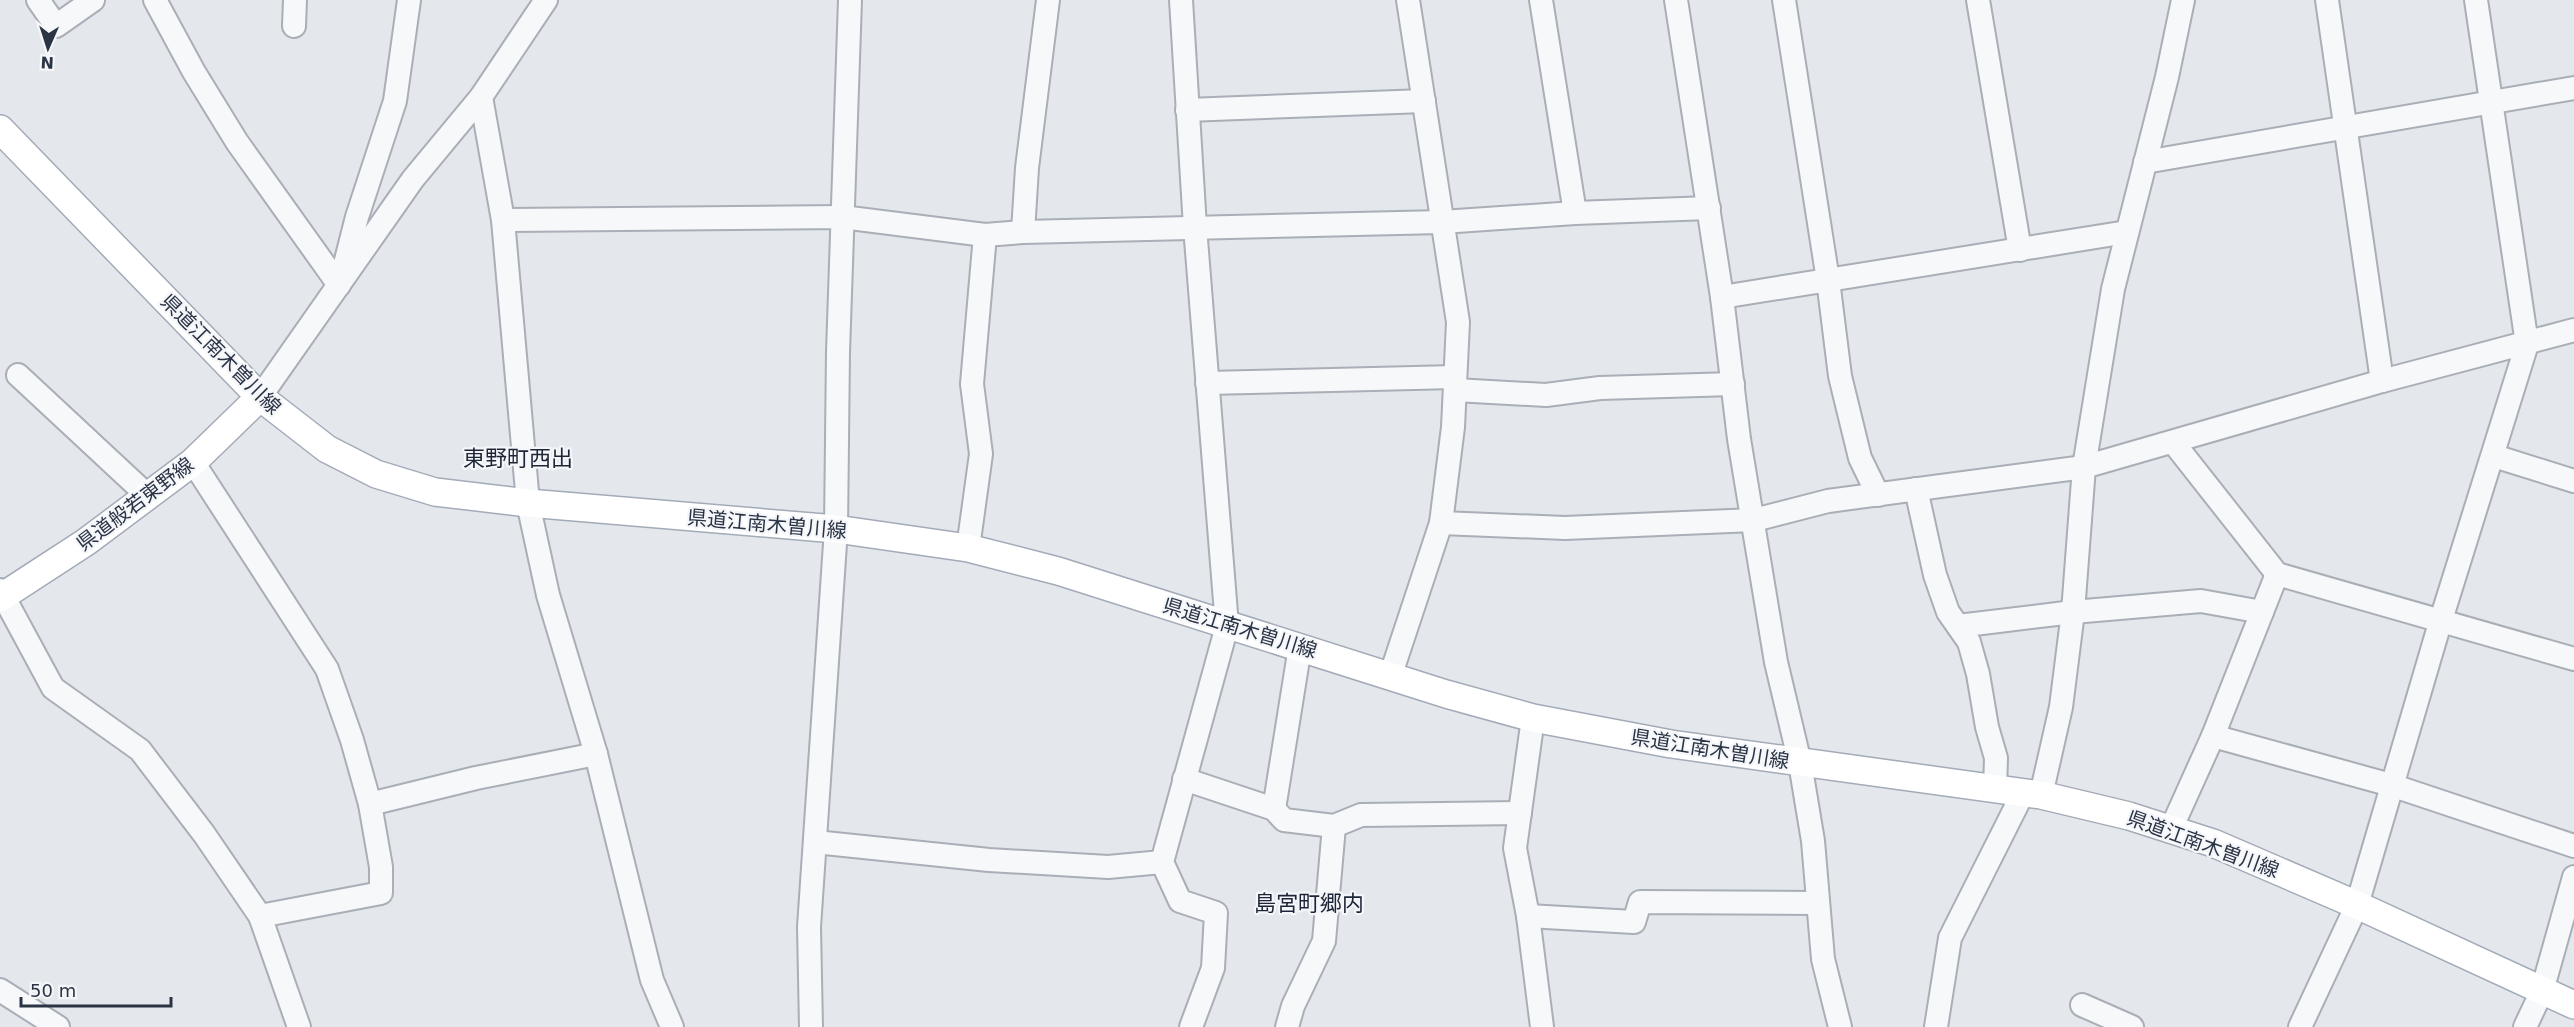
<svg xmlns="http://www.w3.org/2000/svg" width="2574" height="1027" viewBox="0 0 2574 1027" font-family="'DejaVu Sans','Noto Sans JP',sans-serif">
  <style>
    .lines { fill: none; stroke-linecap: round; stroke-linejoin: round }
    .minor-casing { stroke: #a9aeb7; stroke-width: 26 }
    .major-casing { stroke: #a3abb8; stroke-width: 30 }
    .minor { stroke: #f7f8fa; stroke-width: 22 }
    .major { stroke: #fff; stroke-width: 27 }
    .labels { text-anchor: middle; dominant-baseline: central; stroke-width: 4.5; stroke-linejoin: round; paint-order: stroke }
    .street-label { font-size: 20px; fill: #2b3445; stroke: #f4f6f9 }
    .quarter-label { font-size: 22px; fill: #1d2536; stroke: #f4f6f9 }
  </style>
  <rect width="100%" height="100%" fill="#e4e7ec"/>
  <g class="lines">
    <g class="minor-casing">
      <g id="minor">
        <path d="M38,0L56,26L93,0"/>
        <path d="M155,0L194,72L237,142L339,285"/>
        <path d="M1181,0L1195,227L1227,626L1162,862L1180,901L1216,913L1213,968L1191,1027"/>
        <path d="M1541,0L1575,213"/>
        <path d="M1676,0L1722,297L1739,439L1776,662L1800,763L1813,841L1823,959L1840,1027"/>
        <path d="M1784,0L1828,280L1840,376L1860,458L1878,495"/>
        <path d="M1978,0L2020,250"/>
        <path d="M2327,0L2382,381L2574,330"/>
        <path d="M294,26L295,0"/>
        <path d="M481,97L503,220L528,503L548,595L596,754L652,980L672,1027"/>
        <path d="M1187,110L1424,101"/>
        <path d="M2145,162L2574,88"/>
        <path d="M503,220L842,217L985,235L1023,232L1442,222L1575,213L1709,208"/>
        <path d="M1023,232L1027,168L1048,0"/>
        <path d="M343,272L357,217L395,101L409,0"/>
        <path d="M1722,297L2127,232"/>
        <path d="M18,375L148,496"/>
        <path d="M1207,383L1455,377"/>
        <path d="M1455,390L1546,395L1600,388L1733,384"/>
        <path d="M260,397L413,179L481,97L546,0"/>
        <path d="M2173,442L2277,574L2574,659"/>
        <path d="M2494,456L2574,481"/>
        <path d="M193,462L327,669L352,740L370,804L381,867V893L260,916"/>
        <path d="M1916,489L1935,575L1948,612L1969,642L1978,674L1987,727L1996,758L1995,790"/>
        <path d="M1441,523L1565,528L1754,520L1828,501L2084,467L2382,381"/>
        <path d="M968,548L981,454L972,384L985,235"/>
        <path d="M0,590L53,688L140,750L204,834L260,916L299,1027"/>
        <path d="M1958,626L2073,612L2201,601L2262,612"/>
        <path d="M1391,674L1441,523L1453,427L1458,322L1408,0"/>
        <path d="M1533,718L1515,848L1528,916L1542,1027"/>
        <path d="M2213,736L2391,785L2574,846"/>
        <path d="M1184,779L1274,809L1284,820L1334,826L1361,815L1520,813"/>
        <path d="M2041,795L2061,707L2073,612L2084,467L2113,289L2167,77L2183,0"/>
        <path d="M370,804L476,778L596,754"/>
        <path d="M1274,809L1300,647"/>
        <path d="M2171,829L2213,736L2277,574"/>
        <path d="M815,842L989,860L1108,867L1162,862"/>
        <path d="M1528,916L1634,922L1640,902L1816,903"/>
        <path d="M0,990L58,1027"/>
        <path d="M2082,1005L2132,1027"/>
        <path d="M811,1027L809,927L836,529L838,352L850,0"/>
        <path d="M1287,1027L1293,1006L1324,941L1334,826"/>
        <path d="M1936,1027L1950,938L2023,793"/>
        <path d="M2300,1027L2357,905L2440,623L2527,344L2476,0"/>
        <path d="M2525,1027L2542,991L2574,877"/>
      </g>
    </g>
    <g class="major-casing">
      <g id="major">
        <path d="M0,129L260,397L327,449L376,474L435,492L528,503L836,529L968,548L1058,571L1446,694L1533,718L1671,744L2041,795L2129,816L2213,843L2357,905L2574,1005"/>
        <path d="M0,598L86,542L193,462L260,397"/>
      </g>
    </g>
    <use href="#minor" class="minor"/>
    <use href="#major" class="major"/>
  </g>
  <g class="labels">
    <g class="street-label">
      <text transform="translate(221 354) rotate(45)">県道江南木曽川線</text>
      <text transform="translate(135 504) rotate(-37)">県道般若東野線</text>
      <text transform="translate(767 524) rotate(5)">県道江南木曽川線</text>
      <text transform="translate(1240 628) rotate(17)">県道江南木曽川線</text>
      <text transform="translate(1710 749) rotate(9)">県道江南木曽川線</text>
      <text transform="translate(2203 844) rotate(20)">県道江南木曽川線</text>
    </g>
    <g class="quarter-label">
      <text x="518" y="458">東野町西出</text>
      <text x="1309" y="903">島宮町郷内</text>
    </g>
  </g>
  <g transform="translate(48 48) rotate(183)" stroke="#f4f6f9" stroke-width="4.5" paint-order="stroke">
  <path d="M0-4.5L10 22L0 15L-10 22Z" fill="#2b3445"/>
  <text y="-9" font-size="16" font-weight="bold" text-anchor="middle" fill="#2b3445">N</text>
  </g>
  <path d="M21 997v9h150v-9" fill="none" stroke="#2b3445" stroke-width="3"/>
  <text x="30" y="997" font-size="18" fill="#2b3445" stroke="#f4f6f9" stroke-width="4.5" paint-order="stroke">50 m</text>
</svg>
